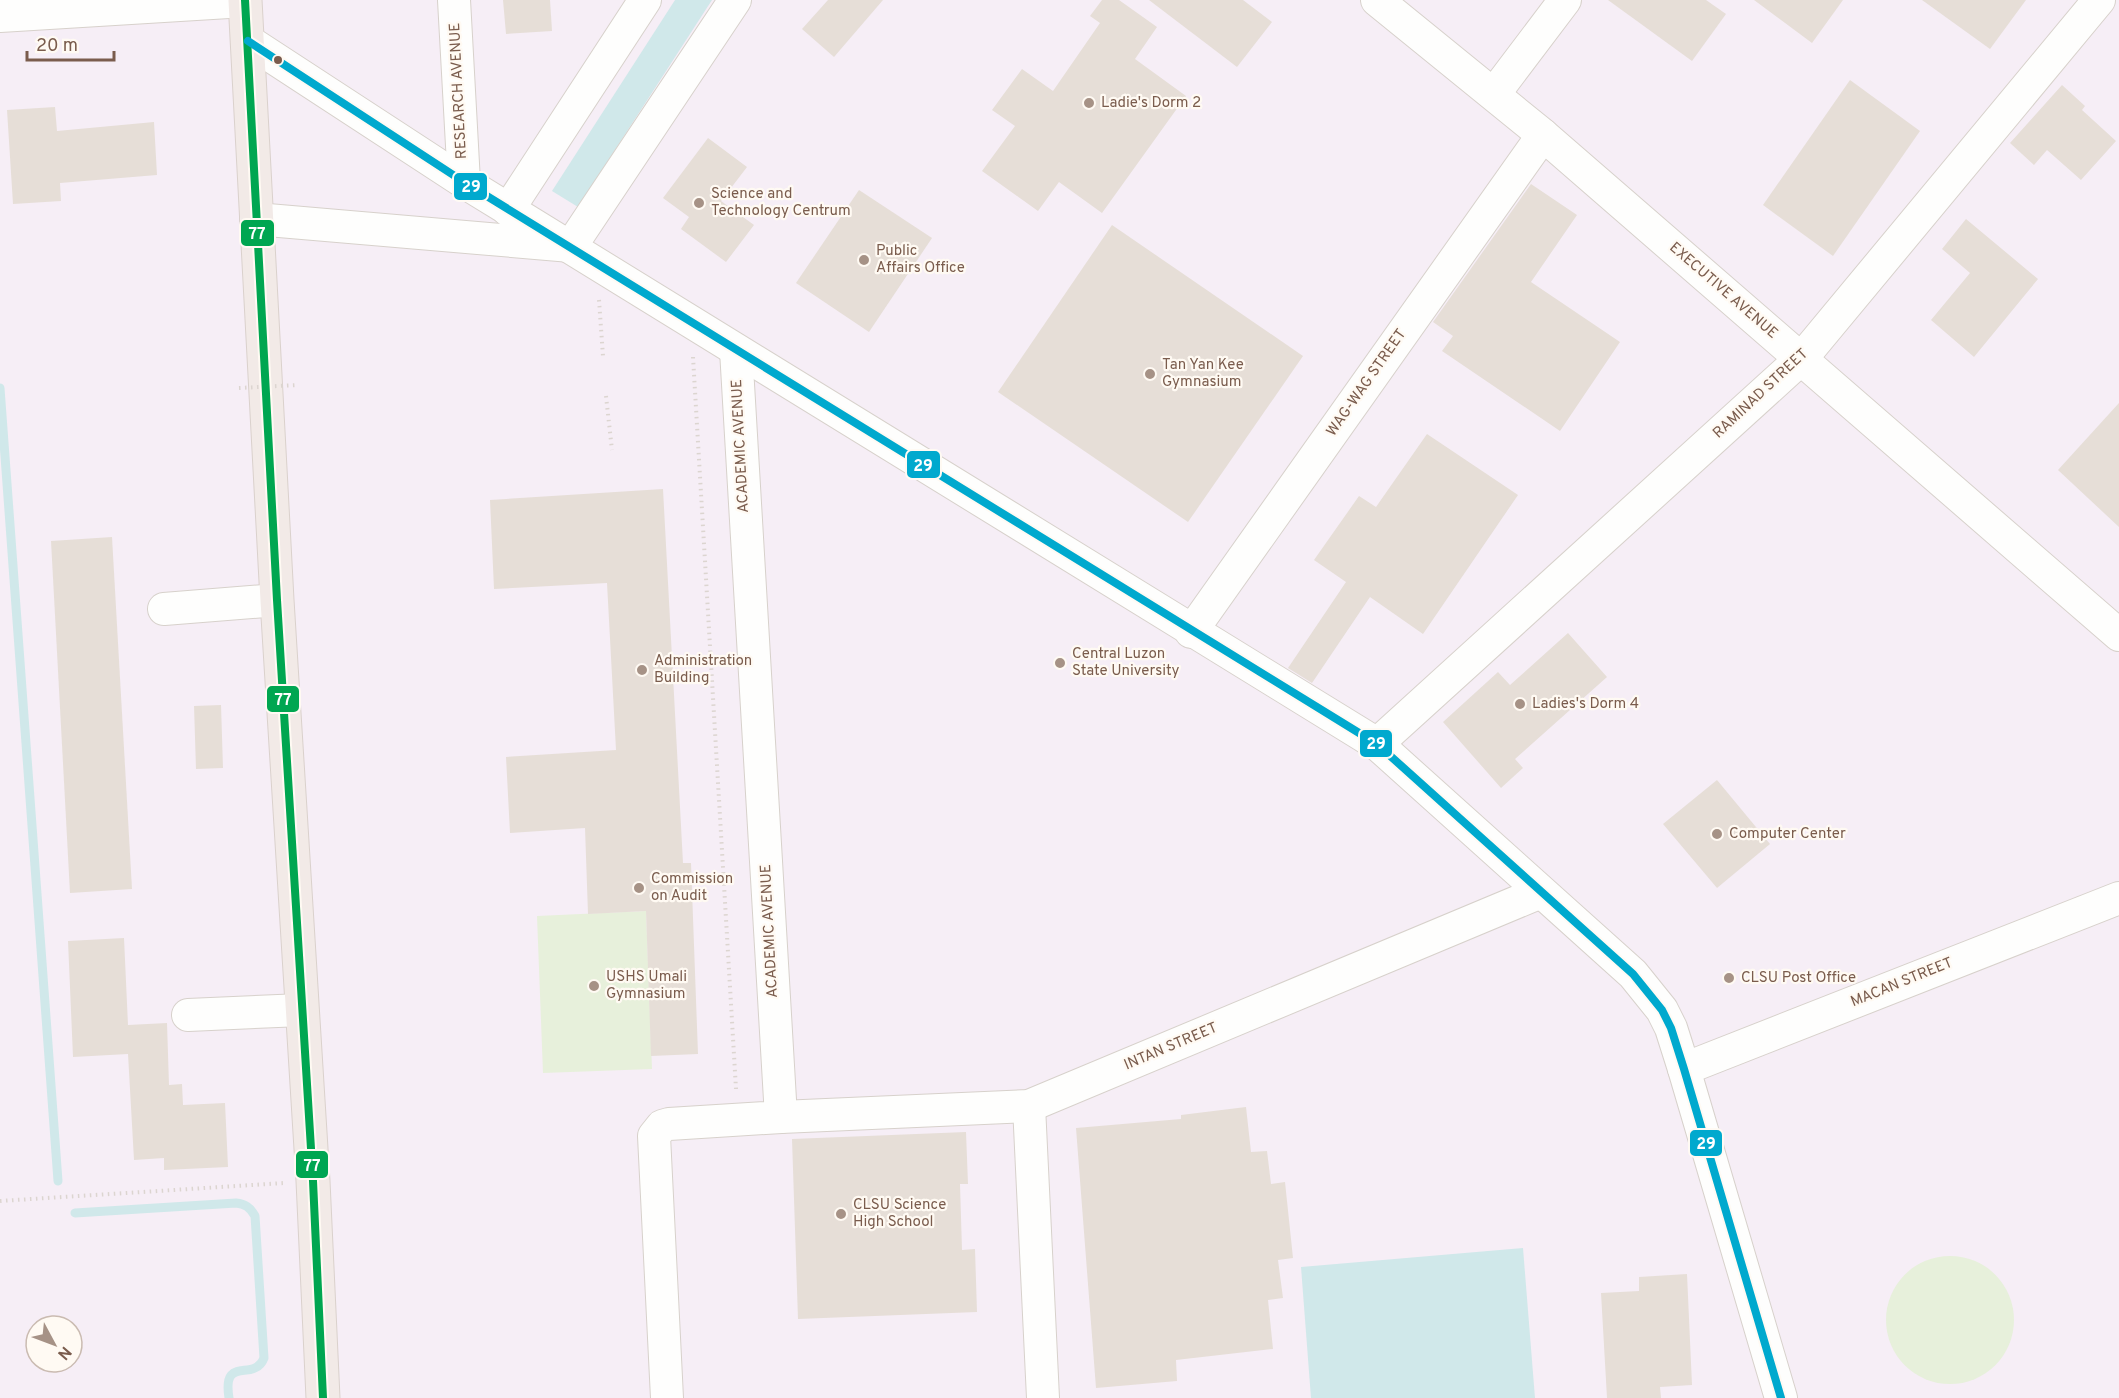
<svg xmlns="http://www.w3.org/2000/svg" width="2119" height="1398" viewBox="0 0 2119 1398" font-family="Overpass,sans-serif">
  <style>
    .education { fill: #f6eef6; fill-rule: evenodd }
    .green { fill: #e7f0db }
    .water { fill: #d0e8ea }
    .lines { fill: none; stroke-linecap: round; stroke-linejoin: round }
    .stream { stroke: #d0e8ea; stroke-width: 9 }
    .building { fill: #e6ded7 }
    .minor-casing { stroke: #d7d1cb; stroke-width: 34 }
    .highway-casing { stroke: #dad1cc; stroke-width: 35 }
    .path { stroke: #dcd5d0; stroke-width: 4; stroke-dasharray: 1.5 4.5; stroke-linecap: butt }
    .minor { stroke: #fefefd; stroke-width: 32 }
    .highway { stroke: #f2eae7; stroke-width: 33 }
    .path-bridge { stroke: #dcd5d0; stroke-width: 4; stroke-dasharray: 1.5 4.5; stroke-linecap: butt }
    .bus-1-casing { stroke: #fffaf3; stroke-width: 12 }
    .bus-2-casing { stroke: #fffaf3; stroke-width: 12 }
    .bus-1 { stroke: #00a651; stroke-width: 8 }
    .bus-2 { stroke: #00a9ce; stroke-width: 8 }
    .bus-dot { fill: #7a5c4d; stroke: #fffaf3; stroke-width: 2 }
    .poi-dot { fill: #a69286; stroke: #fffaf3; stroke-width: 2 }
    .labels { text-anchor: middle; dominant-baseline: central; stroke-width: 4.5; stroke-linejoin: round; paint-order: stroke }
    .street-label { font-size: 15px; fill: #7a5c4d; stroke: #fffaf3 }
    .poi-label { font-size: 15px; fill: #7a5c4d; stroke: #fffaf3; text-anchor: start }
    .line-badge { stroke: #fffaf3; stroke-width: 2 }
    .badge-label { font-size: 16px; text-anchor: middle; font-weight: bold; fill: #fff }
  </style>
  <rect width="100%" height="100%" fill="#f9f5f0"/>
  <path class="education" d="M0,0H2119V1398H0ZM36,1326H72V1362H36Z"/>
  <g class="green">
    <path d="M646,911L652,1069L543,1073L537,916Z"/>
    <circle cx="1950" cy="1320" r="64"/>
  </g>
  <g class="water">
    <path d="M675,0H712L578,207L552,191Z"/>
    <path d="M1523,1248L1535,1398H1311L1301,1267Z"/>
  </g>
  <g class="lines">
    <g class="stream">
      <path d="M0,388L58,1181"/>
      <path d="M75,1213L236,1203C245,1204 250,1207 255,1216L264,1358C254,1383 222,1354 229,1398"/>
    </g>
  </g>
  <g class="building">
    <path d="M503,0H550L552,31L506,34Z"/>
    <path d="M828,0H883L834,57L802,29Z"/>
    <path d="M1102,0H1119L1157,27L1135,59L1186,96L1102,213L1059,182L1038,211L982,171L1015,126L992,110L1022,69L1053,91L1100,23L1090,16Z"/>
    <path d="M1149,0H1243L1272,22L1237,67Z"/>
    <path d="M1608,0H1706L1726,14L1692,61Z"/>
    <path d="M1754,0H1843L1812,43Z"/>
    <path d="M1922,0H2026L1990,49Z"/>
    <path d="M1850,80L1920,131L1833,256L1763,205Z"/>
    <path d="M2062,85L2085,106L2082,110L2116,141L2081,180L2047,150L2034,165L2010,143Z"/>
    <path d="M55,107L57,131L154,122L157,175L60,183L61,201L13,204L7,110Z"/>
    <path d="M708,138L747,167L721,201L754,225L726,262L681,229L689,217L663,198Z"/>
    <path d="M1531,184L1577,215L1531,282L1620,342L1560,431L1442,351L1453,336L1433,322Z"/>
    <path d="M859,190L932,238L869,332L796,283Z"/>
    <path d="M1966,219L2038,279L1974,357L1931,320L1970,273L1942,249Z"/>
    <path d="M1112,225L1303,356L1188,522L998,392Z"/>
    <path d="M2119,403V527L2058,470Z"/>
    <path d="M1427,434L1518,495L1423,634L1370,597L1312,683L1288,668L1346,582L1314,560L1359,496L1376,507Z"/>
    <path d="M663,489L683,863H691L698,1054L651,1056L646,911L588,914L585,828L510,833L506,757L616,750L607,583L494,589L490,500Z"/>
    <path d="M112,537L132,889L70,893L51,541Z"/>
    <path d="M1568,633L1607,677L1515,759L1523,768L1501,788L1443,722L1498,672L1510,685Z"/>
    <path d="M221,705L223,768L196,769L194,706Z"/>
    <path d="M1717,780L1770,844L1717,888L1663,824Z"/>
    <path d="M124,938L128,1025L167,1023L169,1085L182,1084L183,1105L225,1103L228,1167L164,1170V1158L134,1160L128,1054L73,1057L68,941Z"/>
    <path d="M1246,1107L1251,1152L1267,1151L1271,1184L1285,1182L1293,1258L1278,1260L1283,1298L1268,1300L1273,1349L1176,1360L1177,1381L1096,1388L1076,1128L1181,1119V1115Z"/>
    <path d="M966,1132L968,1184H960L962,1250L975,1249L977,1312L798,1319L792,1139Z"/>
    <path d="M1687,1274L1692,1385L1660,1387L1661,1398H1607L1601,1293L1639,1291V1277Z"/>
  </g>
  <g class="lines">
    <g class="minor-casing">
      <g id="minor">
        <path d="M454,0L464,182"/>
        <path d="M1377,0L1543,135L2119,635"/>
        <path d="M0,16L245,1"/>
        <path d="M248,41L464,182L1377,744L1633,974L1662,1010L1671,1028L1684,1069L1781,1398"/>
        <path d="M1494,94L1565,0"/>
        <path d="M508,210L645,0"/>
        <path d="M256,219L571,246L735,0"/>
        <path d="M164,609L277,600"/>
        <path d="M1191,632L1543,135"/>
        <path d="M1377,744L1802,358L2099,0"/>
        <path d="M188,1015L302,1010"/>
        <path d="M1684,1069L2119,898"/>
        <path d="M1029,1106L1043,1398"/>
        <path d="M781,1117L1029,1106L1541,892"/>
        <path d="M667,1398L654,1136L662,1126L669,1124L781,1117L736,350"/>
      </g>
    </g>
    <g class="highway-casing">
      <path id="highway" d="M245,0L277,600L313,1181L323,1398"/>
    </g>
    <g class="path">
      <path d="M599,300L603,356"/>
      <path d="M693,357L736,1089"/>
      <path d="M606,396L612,450"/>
      <path d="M0,1201L284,1183"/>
    </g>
    <use href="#minor" class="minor"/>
    <use href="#highway" class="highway"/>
    <path class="path-bridge" d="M239,388L298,385"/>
    <g class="bus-1-casing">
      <path id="bus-1" d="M245,0L277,600L313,1181L323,1398"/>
    </g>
    <g class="bus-2-casing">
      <path id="bus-2" d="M248,41L464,182L1377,744L1633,974L1662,1010L1671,1028L1684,1069L1781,1398"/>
    </g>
    <use href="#bus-1" class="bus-1"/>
    <use href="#bus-2" class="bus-2"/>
  </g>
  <circle class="bus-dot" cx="278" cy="60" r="5"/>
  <g class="poi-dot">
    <circle cx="1089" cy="103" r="6"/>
    <circle cx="699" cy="203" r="6"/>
    <circle cx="864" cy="260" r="6"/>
    <circle cx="1150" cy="374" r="6"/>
    <circle cx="1060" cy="663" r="6"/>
    <circle cx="642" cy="670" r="6"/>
    <circle cx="1520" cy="704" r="6"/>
    <circle cx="1717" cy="834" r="6"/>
    <circle cx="639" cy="888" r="6"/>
    <circle cx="1729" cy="978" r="6"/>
    <circle cx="594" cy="986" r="6"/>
    <circle cx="841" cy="1214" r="6"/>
  </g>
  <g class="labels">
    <g class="street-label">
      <text transform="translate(459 91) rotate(-93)">RESEARCH AVENUE</text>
      <text transform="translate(1723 291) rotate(41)">EXECUTIVE AVENUE</text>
      <text transform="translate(1367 383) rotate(-55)">WAG-WAG STREET</text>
      <text transform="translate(1761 394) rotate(-43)">RAMINAD STREET</text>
      <text transform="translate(741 446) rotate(-93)">ACADEMIC AVENUE</text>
      <text transform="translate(770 931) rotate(-93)">ACADEMIC AVENUE</text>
      <text transform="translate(1902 983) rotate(-22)">MACAN STREET</text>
      <text transform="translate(1171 1047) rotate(-23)">INTAN STREET</text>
    </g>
    <g class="poi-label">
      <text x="1101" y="103">Ladie's Dorm 2</text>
      <text x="711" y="194">Science and<tspan x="711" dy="17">Technology Centrum</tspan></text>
      <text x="876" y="251">Public<tspan x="876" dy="17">Affairs Office</tspan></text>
      <text x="1162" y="365">Tan Yan Kee<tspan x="1162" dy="17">Gymnasium</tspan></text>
      <text x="1072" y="654">Central Luzon<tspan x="1072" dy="17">State University</tspan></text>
      <text x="654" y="661">Administration<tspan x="654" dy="17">Building</tspan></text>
      <text x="1532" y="704">Ladies's Dorm 4</text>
      <text x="1729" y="834">Computer Center</text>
      <text x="651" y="879">Commission<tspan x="651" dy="17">on Audit</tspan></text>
      <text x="606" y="977">USHS Umali<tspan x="606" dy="17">Gymnasium</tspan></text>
      <text x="1741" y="978">CLSU Post Office</text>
      <text x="853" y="1205">CLSU Science<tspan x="853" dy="17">High School</tspan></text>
    </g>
  </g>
  <g class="line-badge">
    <rect x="453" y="172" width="35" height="29" rx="6" fill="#00a9ce"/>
    <rect x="240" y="219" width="35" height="28" rx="6" fill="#00a651"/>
    <rect x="906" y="450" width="35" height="29" rx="6" fill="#00a9ce"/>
    <rect x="266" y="685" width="34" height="28" rx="6" fill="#00a651"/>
    <rect x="1359" y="729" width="34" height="29" rx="6" fill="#00a9ce"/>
    <rect x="1689" y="1129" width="34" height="28" rx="6" fill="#00a9ce"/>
    <rect x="295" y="1150" width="34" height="29" rx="6" fill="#00a651"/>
  </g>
  <g class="badge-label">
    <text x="471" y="192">29</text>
    <text x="257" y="239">77</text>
    <text x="923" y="471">29</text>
    <text x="283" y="705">77</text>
    <text x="1376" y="749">29</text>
    <text x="1706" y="1149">29</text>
    <text x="312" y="1171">77</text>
  </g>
  <g transform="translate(54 1344) rotate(131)"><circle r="28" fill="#fffaf3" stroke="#cabbb1" stroke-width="1.5"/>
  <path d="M0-4.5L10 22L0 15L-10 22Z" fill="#a69286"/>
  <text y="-9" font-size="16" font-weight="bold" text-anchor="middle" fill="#7a5c4d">N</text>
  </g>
  <path d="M27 51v9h87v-9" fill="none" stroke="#7a5c4d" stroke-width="3"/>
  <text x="36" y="51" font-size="18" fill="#7a5c4d" stroke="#fffaf3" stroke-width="4.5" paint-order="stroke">20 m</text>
</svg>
